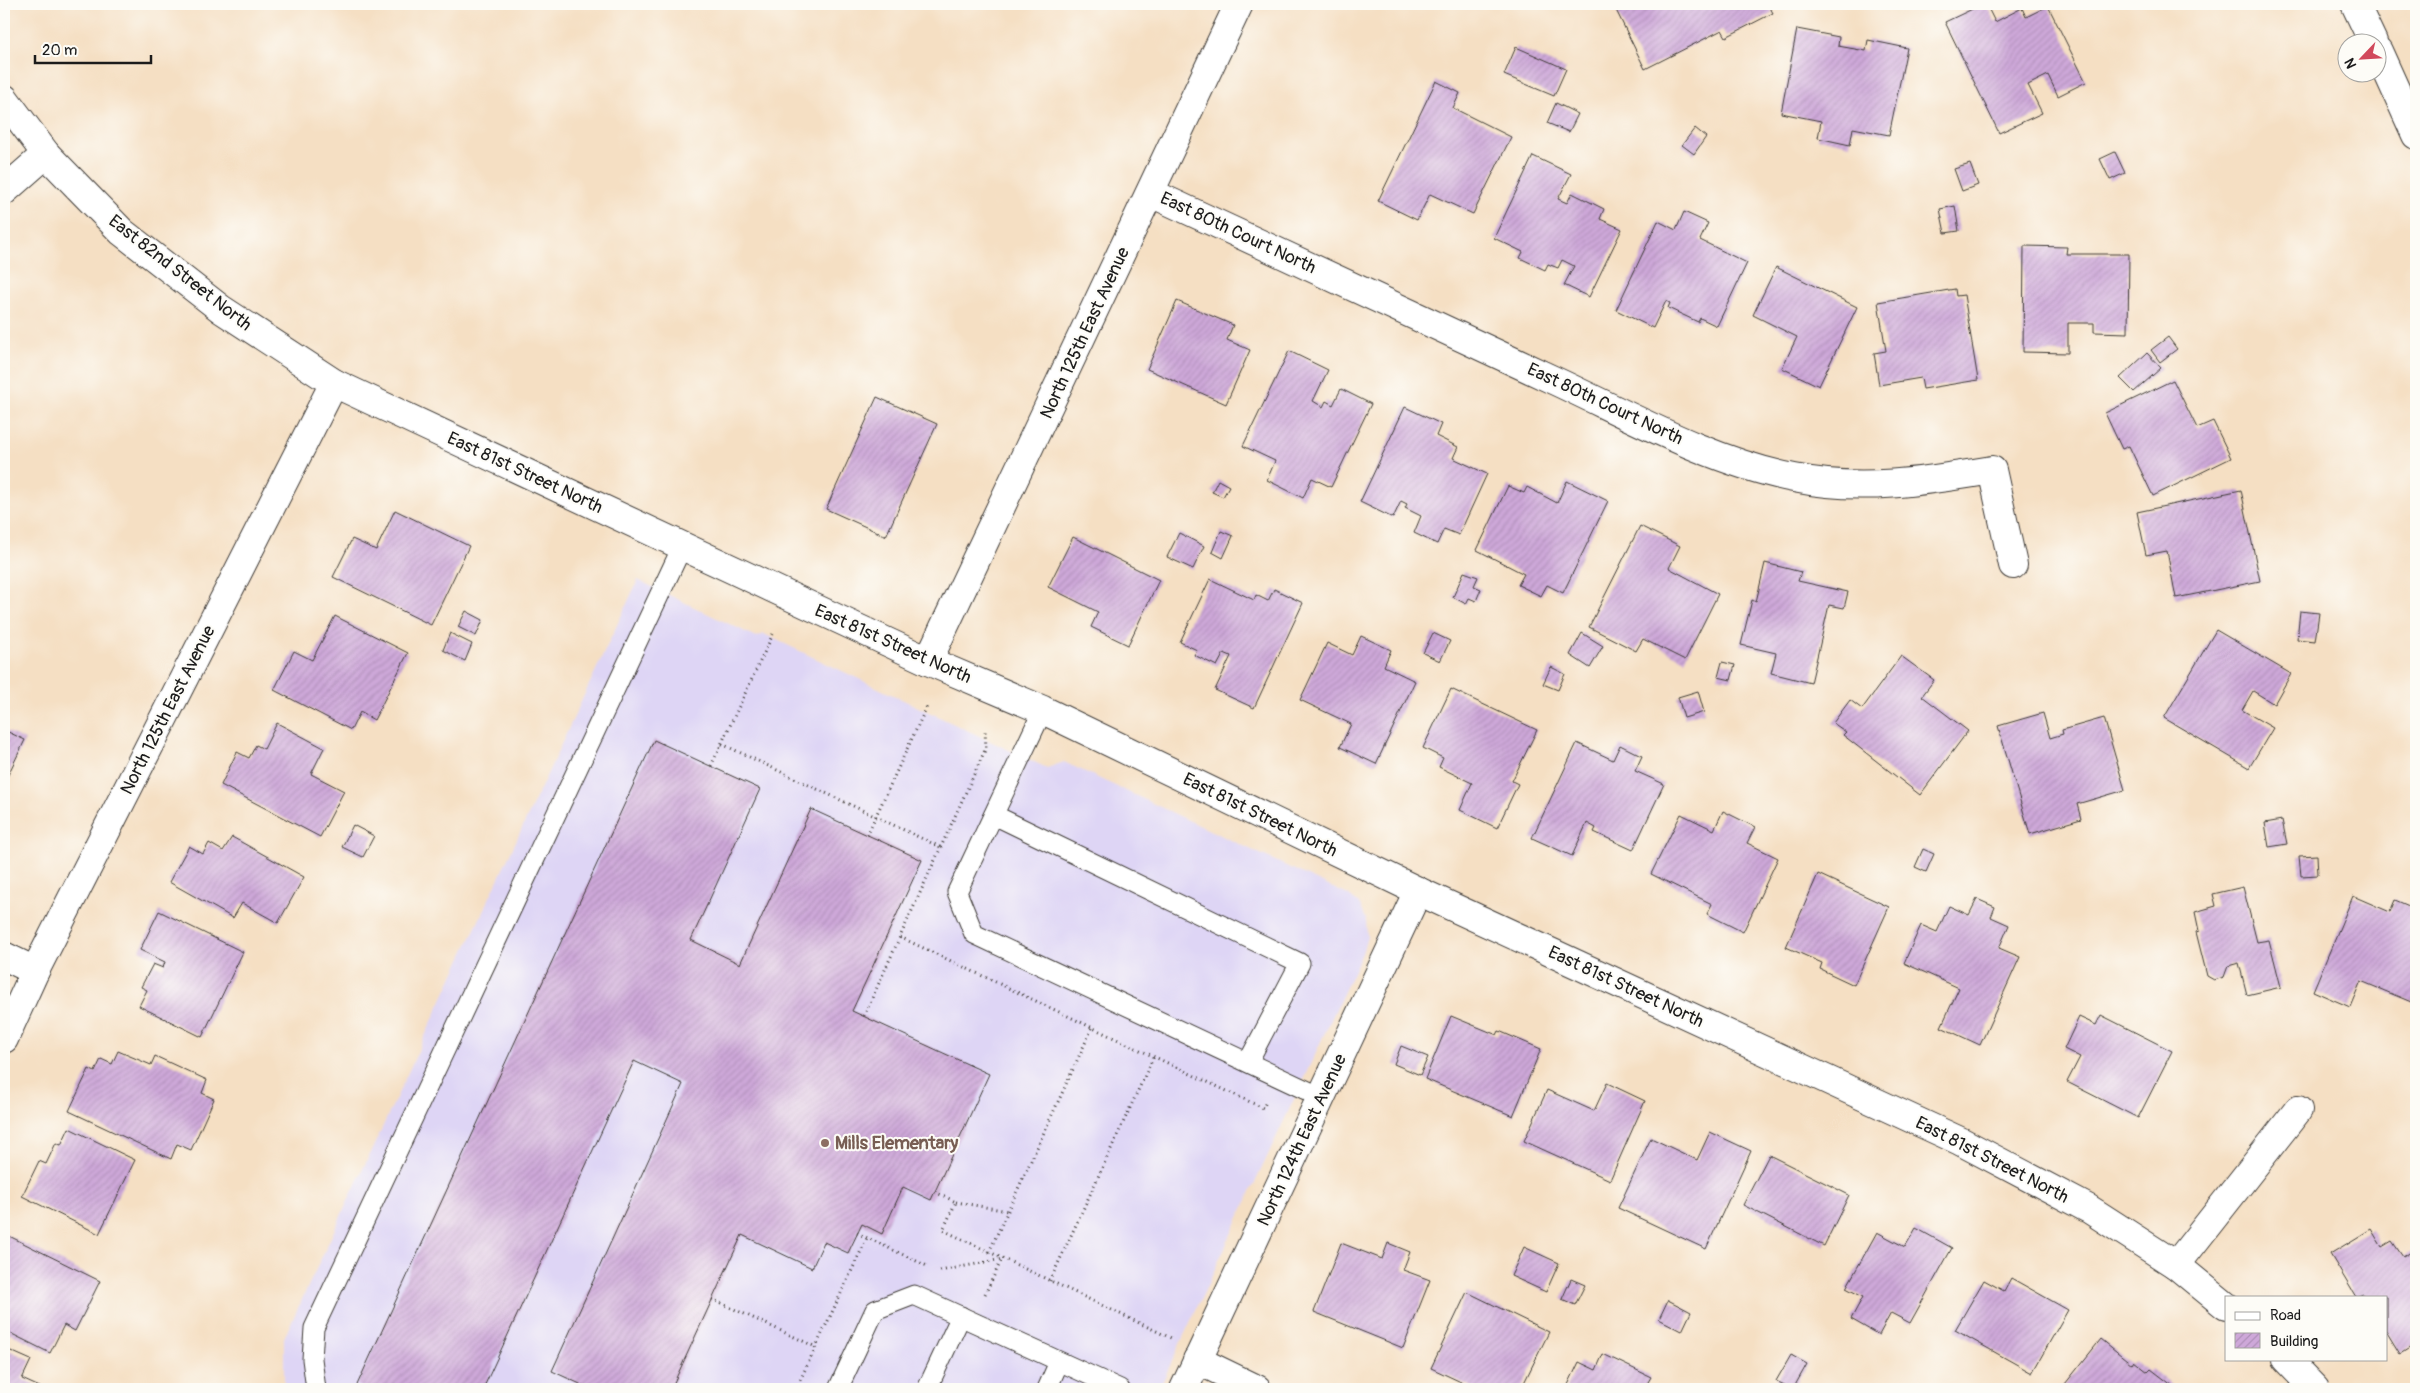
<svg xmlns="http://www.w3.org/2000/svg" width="2420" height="1393" viewBox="0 0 2420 1393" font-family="Pangolin,sans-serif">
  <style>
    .built { fill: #ded5f5 }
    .building { fill: url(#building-hatch) }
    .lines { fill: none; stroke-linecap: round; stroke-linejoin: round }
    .lane-casing { stroke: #3d3935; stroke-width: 21 }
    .street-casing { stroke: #3d3935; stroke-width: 30 }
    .path { stroke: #3d3935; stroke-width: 3; stroke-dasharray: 1 4; stroke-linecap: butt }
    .lane { stroke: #fff; stroke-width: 19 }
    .street { stroke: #fff; stroke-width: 28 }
    .education-dot { fill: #8d6e63; stroke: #fdfcf7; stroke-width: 2 }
    .labels { text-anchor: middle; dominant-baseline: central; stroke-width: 4; stroke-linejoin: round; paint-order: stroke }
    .street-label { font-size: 18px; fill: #1c1c1c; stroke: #fdfcf7 }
    .education-label { font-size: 18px; font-weight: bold; fill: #785e54; stroke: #fdfcf7; text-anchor: start }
  </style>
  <defs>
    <pattern id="building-hatch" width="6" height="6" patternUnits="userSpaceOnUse" patternTransform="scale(1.25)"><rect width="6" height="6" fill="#cea8d9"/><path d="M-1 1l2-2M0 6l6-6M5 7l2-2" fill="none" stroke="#b090ba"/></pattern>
  </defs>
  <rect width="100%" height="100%" fill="#fdfcf7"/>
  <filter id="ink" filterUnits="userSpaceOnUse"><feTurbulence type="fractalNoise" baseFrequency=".02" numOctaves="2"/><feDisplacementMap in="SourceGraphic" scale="10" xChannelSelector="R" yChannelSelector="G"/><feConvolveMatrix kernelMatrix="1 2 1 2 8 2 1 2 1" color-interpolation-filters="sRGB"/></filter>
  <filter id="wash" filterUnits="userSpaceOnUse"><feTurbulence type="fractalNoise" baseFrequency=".0096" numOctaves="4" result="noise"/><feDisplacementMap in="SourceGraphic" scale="20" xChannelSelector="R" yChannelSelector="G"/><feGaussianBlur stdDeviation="1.12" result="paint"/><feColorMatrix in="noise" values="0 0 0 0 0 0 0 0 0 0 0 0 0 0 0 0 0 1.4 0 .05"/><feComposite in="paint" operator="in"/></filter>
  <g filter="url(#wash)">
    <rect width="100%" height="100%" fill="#f5dfc3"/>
    <path class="built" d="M638,580L756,637L764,634L1047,768L1064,762L1348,895L1360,905L1366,919L1367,937L1362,953L1159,1389H284V1338Z"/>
    <g id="blocks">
      <g class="building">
        <path d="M1628,4H1768L1773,13L1726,37L1722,30L1645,69L1616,10Z"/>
        <path d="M1983,4H1986L1995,22L2022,8L2026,17L2048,6L2086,82L2058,96L2048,75L2028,85L2042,113L1999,133L1945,22Z"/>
        <path d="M1797,29L1839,37L1838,46L1866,51L1868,40L1907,48L1889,135L1853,128L1850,145L1818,138L1821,121L1781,113Z"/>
        <path d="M1516,47L1566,69L1554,96L1504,75Z"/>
        <path d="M1436,81L1460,93L1453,108L1511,137L1473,214L1430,194L1417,220L1378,201Z"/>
        <path d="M1556,103L1578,114L1569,132L1547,123Z"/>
        <path d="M1695,128L1706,137L1694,154L1682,145Z"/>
        <path d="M2115,152L2125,173L2110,180L2100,159Z"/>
        <path d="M1533,156L1571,174L1558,199L1567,203L1572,193L1604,209L1600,219L1622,229L1589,297L1564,285L1574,266L1562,260L1558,268L1548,264L1545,270L1520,258L1523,252L1494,238Z"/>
        <path d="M1970,164L1978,185L1962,191L1954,169Z"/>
        <path d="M1955,206L1959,231L1945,233L1940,209Z"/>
        <path d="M1684,212L1708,223L1700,240L1747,263L1717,326L1700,318L1698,322L1668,308L1670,303L1666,301L1653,328L1616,310L1658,221L1676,230Z"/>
        <path d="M2024,246L2067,247L2066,254H2129L2128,333L2094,332V323H2068V353L2023,352Z"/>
        <path d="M1776,267L1857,307L1819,386L1782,368L1797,337L1753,315Z"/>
        <path d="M1955,289L1956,296L1964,295L1978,380L1923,389L1921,378L1879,385L1874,353L1886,351L1878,302Z"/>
        <path d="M1177,301L1233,325L1227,340L1250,350L1226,404L1147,369Z"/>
        <path d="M2168,337L2177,349L2160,362L2151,350Z"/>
        <path d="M1289,351L1328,370L1313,401L1323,407L1326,401L1333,405L1341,389L1371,404L1331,487L1312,478L1303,498L1267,480L1275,461L1243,446Z"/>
        <path d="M2147,353L2161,368L2134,392L2120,378Z"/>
        <path d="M2173,380L2197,428L2213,421L2231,458L2153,496L2129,446L2122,449L2105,413Z"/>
        <path d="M877,397L937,424L886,536L826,509Z"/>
        <path d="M1405,407L1441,424L1436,436L1458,447L1453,458L1487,474L1459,535L1444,529L1437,544L1414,533L1421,516L1405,508L1407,504L1401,501L1393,518L1360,502Z"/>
        <path d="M1218,480L1229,486L1223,497L1212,492Z"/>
        <path d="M1567,481L1608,501L1563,593L1547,585L1541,596L1518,585L1524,574L1477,550L1508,486L1524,493L1527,487L1557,503Z"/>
        <path d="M2241,490L2260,581L2176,598L2167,551L2146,555L2137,512Z"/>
        <path d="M395,510L469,546L431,625L333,577L352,539L376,550Z"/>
        <path d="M1640,526L1680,546L1669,568L1718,594L1685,660L1643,639L1636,651L1589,627Z"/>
        <path d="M1221,531L1233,536L1223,558L1212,552Z"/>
        <path d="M1179,533L1204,546L1193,569L1167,557Z"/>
        <path d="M1073,537L1159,580L1128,645L1091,627L1098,612L1048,587Z"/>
        <path d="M1765,563L1801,572L1798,581L1848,592L1844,608L1829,605L1811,683L1771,673L1776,653L1741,645L1752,600L1756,602Z"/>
        <path d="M1464,572L1478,577L1474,586L1481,589L1476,601L1469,598L1466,604L1453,597Z"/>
        <path d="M1210,579L1254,600L1256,595L1268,601L1274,589L1303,603L1254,708L1215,690L1231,656L1224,653L1217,666L1194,655L1197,650L1180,642Z"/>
        <path d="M466,611L483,620L476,636L458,627Z"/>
        <path d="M2300,611L2319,613L2315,641L2297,639Z"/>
        <path d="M335,616L408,653L374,720L360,712L351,730L274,690L294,651L312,660Z"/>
        <path d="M2216,630L2291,674L2274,704L2253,691L2242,710L2273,728L2249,768L2164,718Z"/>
        <path d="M450,633L472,644L465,661L443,650Z"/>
        <path d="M1433,633L1450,641L1440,661L1423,653Z"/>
        <path d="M1582,633L1603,646L1590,668L1570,655Z"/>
        <path d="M1361,636L1391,650L1384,666L1415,681L1376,764L1340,747L1351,724L1300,700L1327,643L1352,655Z"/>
        <path d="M1901,656L1934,680L1922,696L1968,731L1920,795L1843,735L1846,732L1833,723L1850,700L1862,709Z"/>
        <path d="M1722,662L1735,665L1731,680L1718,677Z"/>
        <path d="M1551,667L1565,674L1558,690L1543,684Z"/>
        <path d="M1451,689L1537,730L1512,781L1518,784L1497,828L1460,810L1472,783L1439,767L1443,758L1423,748Z"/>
        <path d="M1698,691L1704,712L1684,718L1678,697Z"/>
        <path d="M2043,713L2050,738L2063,734L2062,730L2104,718L2125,790L2077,804L2081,819L2030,834L1998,726Z"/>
        <path d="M277,723L324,748L311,774L344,791L320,837L221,785L237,752L249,758L256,745L264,749Z"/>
        <path d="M4,730L25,740L4,783Z"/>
        <path d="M654,740L760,789L691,940L740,964L811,809L922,860L852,1011L989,1074L931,1200L903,1187L882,1234L862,1224L848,1253L824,1242L812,1268L742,1235L671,1389H591L552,1371L683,1084L634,1061L483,1389H366L357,1385Z"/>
        <path d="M1577,743L1613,760L1620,745L1642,756L1635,771L1664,784L1633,850L1594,832L1596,828L1587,823L1572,856L1532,838Z"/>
        <path d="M1723,811L1755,827L1747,843L1778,858L1743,932L1707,914L1712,904L1651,874L1681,814L1714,830Z"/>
        <path d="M2282,820L2287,844L2269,847L2265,823Z"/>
        <path d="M353,825L374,836L363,857L342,847Z"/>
        <path d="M232,837L304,877L278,923L242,903L233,918L169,882L189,846L203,854L209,843L223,851Z"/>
        <path d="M1923,849L1934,854L1926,872L1915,867Z"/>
        <path d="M2317,855L2318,875L2301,876L2299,856Z"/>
        <path d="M1818,874L1889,907L1854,985L1820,969L1822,963L1786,947Z"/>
        <path d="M2243,887L2257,942L2269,940L2281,987L2247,995L2239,963L2228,966L2224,977L2214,980L2207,976L2196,932L2199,931L2195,912L2216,906L2213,894Z"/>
        <path d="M2353,896L2390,912L2395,900L2416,909V1004L2361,981L2350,1007L2313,991Z"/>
        <path d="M1977,899L1995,907L1991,917L2009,925L1999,948L2020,957L1980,1045L1941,1027L1959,988L1904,963L1921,925L1937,932L1949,906L1969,915Z"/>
        <path d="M159,911L243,952L202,1037L139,1006L147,990L141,987L153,964L163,968L165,962L140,950Z"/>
        <path d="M2101,1015L2172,1051L2138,1118L2067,1082L2080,1057L2064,1049L2079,1017L2096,1025Z"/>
        <path d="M1451,1016L1497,1035L1499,1031L1541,1049L1513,1116L1425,1079Z"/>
        <path d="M1401,1046L1428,1057L1420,1075L1394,1064Z"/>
        <path d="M118,1051L151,1065L155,1056L207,1080L202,1093L214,1099L191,1150L177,1144L171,1159L69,1111L89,1069L95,1072L101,1059L112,1064Z"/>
        <path d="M1607,1083L1645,1101L1610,1180L1524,1141L1547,1090L1594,1111Z"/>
        <path d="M69,1128L135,1160L99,1234L22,1196L39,1161L46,1164L56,1143L61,1145Z"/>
        <path d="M1710,1132L1751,1151L1706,1249L1618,1208L1651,1138L1697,1160Z"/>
        <path d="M1769,1155L1849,1195L1824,1246L1743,1205Z"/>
        <path d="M1916,1228L1952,1248L1910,1323L1891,1313L1879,1335L1851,1319L1863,1297L1846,1288L1877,1232L1905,1247Z"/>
        <path d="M2371,1229L2382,1247L2392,1241L2403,1257L2416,1249V1344L2400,1354L2386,1331V1297H2365L2363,1294L2356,1297L2330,1254Z"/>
        <path d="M5,1234L100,1281L75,1331L64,1325L50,1353L4,1330Z"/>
        <path d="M1341,1243L1382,1259L1388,1243L1410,1252L1403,1270L1430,1280L1403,1348L1314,1312Z"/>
        <path d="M1524,1247L1559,1263L1546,1292L1511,1276Z"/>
        <path d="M2011,1278L2068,1310L2032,1373L1955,1330L1984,1280L2004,1291Z"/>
        <path d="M1571,1279L1585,1285L1575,1305L1562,1299Z"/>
        <path d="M1467,1292L1549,1332L1521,1389H1476L1431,1368Z"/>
        <path d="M1668,1300L1691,1312L1682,1331L1659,1319Z"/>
        <path d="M2101,1339L2132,1364L2134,1361L2148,1372L2151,1369L2177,1389H2061Z"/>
        <path d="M4,1348L31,1360L22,1379L44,1389H4Z"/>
        <path d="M1603,1354L1651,1377L1644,1389H1566L1579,1362L1596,1370Z"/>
        <path d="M1791,1355L1807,1364L1793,1389L1776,1381Z"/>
      </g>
    </g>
  </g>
  <g filter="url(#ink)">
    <use href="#blocks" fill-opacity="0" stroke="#3d3935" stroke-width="1"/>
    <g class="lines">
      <g class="lane-casing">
        <g id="lane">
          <path d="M1043,710L957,892L974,934L1323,1098"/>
          <path d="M994,815L1300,963L1248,1062"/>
          <path d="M316,1389L312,1359L314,1328L682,547"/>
          <path d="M838,1389L875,1310L914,1295L1120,1389"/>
          <path d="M927,1389L961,1316"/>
          <path d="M1047,1389L1059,1362"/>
        </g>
      </g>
      <g class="street-casing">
        <g id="street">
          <path d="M2355,4L2373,42"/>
          <path d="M2378,51L2416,135"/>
          <path d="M4,98L46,154L122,232L221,309L334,383L928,661L1043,710L1418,891L1960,1141L2089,1209L2176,1265L2226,1306"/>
          <path d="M4,191L46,154"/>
          <path d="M1151,193C1284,255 1417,317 1551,379C1629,415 1709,461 1794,478C1861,492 1926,481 1992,470L2013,565"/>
          <path d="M928,661L1239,4"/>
          <path d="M4,956L35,971"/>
          <path d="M4,1039L35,971L334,383"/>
          <path d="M2176,1265L2298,1110"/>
          <path d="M2286,1359L2315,1389"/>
          <path d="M1197,1360L1257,1389"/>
          <path d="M1184,1389L1418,891"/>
        </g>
      </g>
      <g class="path">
        <path d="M722,744L940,847"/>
        <path d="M711,766L773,634"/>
        <path d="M867,835L928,704"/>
        <path d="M900,937L1263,1108L1266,1102"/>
        <path d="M864,1016L986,748L985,731"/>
        <path d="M935,1192L956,1202L943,1230L1171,1338"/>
        <path d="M956,1202L1008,1211"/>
        <path d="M857,1233L927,1266"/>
        <path d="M989,1252L1092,1028"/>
        <path d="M940,1271L1002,1259"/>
        <path d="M1050,1281L1154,1056"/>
        <path d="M985,1294L1002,1259"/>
        <path d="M712,1299L816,1347"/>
        <path d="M796,1389L867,1238"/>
      </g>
      <use href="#lane" class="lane"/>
      <use href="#street" class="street"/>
    </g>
  </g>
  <circle class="education-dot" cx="825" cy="1143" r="5"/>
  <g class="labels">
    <g class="street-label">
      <text transform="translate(1238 233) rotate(25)">East 80th Court North</text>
      <text transform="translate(180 273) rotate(38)">East 82nd Street North</text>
      <text transform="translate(1085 333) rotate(-65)">North 125th East Avenue</text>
      <text transform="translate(1605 404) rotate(25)">East 80th Court North</text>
      <text transform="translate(525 473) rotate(25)">East 81st Street North</text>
      <text transform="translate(893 644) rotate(24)">East 81st Street North</text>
      <text transform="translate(168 710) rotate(-63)">North 125th East Avenue</text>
      <text transform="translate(1260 815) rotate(26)">East 81st Street North</text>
      <text transform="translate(1626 987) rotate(25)">East 81st Street North</text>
      <text transform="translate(1302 1140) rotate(-65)">North 124th East Avenue</text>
      <text transform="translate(1992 1160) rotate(27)">East 81st Street North</text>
    </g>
    <g class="education-label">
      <text x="835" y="1143">Mills Elementary</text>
    </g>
  </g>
  <rect width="2420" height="1393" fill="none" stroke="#fdfcf7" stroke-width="20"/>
  <rect x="2225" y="1296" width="162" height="65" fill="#fdfcf7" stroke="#a3a29f"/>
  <rect x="2235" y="1312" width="25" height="8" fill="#ffffff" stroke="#a3a29f"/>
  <text x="2270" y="1320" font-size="15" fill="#1c1c1c">Road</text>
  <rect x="2235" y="1333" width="25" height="15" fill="url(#building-hatch)" stroke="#a3a29f"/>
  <text x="2270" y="1346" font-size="15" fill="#1c1c1c">Building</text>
  <g transform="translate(2362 58) rotate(245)"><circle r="24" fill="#fdfcf7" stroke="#a3a29f"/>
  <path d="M0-4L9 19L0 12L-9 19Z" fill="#d1495b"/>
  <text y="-8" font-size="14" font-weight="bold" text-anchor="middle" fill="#1c1c1c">N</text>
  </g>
  <path d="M35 55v8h116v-8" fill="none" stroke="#1c1c1c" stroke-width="2.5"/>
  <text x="42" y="55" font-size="15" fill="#1c1c1c" stroke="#fdfcf7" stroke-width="4" paint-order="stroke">20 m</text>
</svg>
